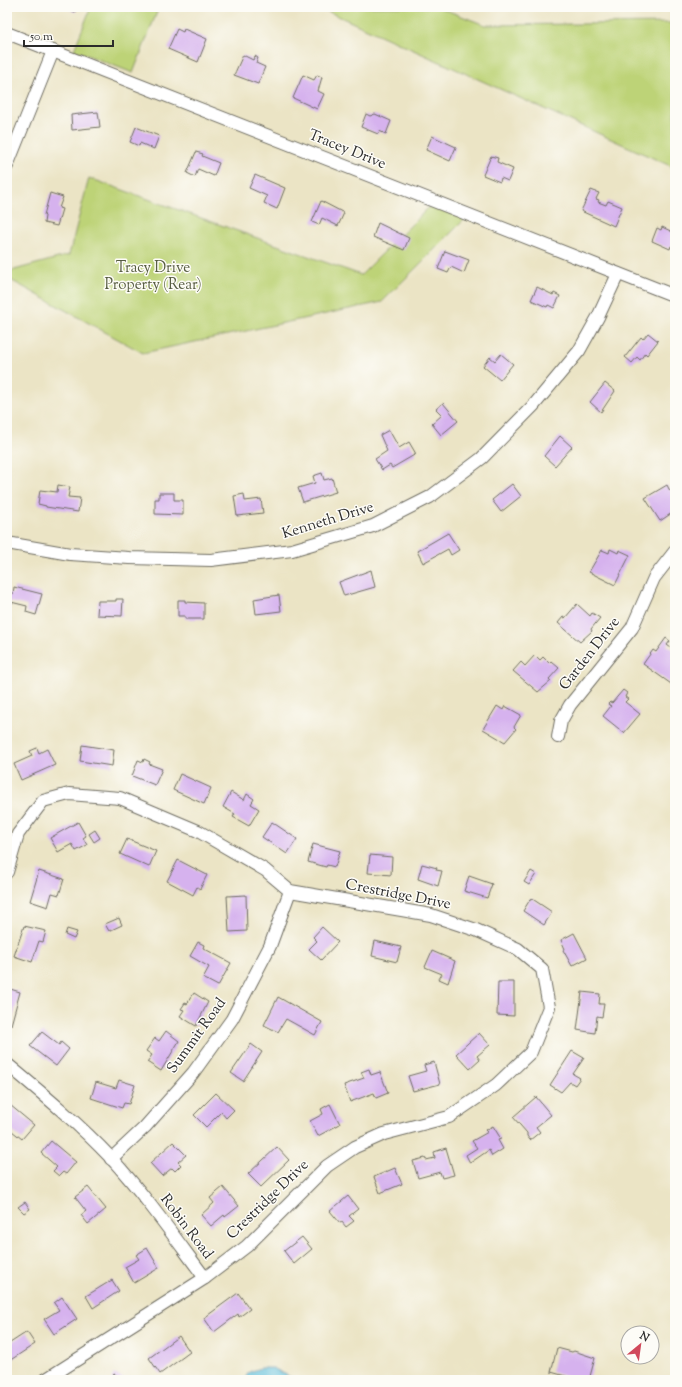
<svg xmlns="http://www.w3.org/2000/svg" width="682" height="1387" viewBox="0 0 682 1387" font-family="'Sorts Mill Goudy',serif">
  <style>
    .green { fill: #bdd377; stroke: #747f51 }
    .water { fill: #5cbeda; stroke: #447482 }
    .building { fill: #d6b2ee }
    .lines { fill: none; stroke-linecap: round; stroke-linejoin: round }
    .street-casing { stroke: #6e6c61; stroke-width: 14 }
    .street { stroke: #fff; stroke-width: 12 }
    .labels { text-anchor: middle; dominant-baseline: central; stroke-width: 3; stroke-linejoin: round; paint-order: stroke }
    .street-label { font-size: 15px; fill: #2b2b2b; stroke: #fdfcf7 }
    .park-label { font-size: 15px; fill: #575d42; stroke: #fdfcf7 }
  </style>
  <rect width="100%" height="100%" fill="#fdfcf7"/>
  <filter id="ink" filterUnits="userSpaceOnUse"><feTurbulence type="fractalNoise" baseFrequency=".025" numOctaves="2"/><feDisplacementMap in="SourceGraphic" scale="8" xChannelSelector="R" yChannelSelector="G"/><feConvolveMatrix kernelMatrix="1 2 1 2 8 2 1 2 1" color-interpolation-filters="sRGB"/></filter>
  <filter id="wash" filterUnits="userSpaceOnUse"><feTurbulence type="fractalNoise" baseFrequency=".012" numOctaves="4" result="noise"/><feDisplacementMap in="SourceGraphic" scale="16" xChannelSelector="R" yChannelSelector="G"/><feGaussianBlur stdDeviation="0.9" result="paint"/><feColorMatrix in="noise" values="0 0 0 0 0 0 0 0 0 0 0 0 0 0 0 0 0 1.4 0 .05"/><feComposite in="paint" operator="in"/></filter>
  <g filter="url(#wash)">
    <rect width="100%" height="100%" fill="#ebe4c5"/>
    <g class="green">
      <path d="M91,7H159L133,73L74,50Z"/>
      <path d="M318,7H438L485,25L675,23V168Z"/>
      <path d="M89,178L361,275L433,203L467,217L382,302L143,353L7,278V272L69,255Z"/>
    </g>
    <path class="water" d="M261,1368H273L296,1380H244L249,1372Z"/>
    <g id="blocks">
      <g class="building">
        <path d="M64,7H78L75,12Z"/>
        <path d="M177,29L183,32L184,29L207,39L198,62L168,49Z"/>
        <path d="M243,55L253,60L255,56L258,58L256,63L265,67L258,84L234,75Z"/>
        <path d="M303,75L314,80L317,75L322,77L318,91L324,94L317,109L293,98Z"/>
        <path d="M98,112L100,127L72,130L71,115Z"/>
        <path d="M366,114L370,116L375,114L391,121L386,134L379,131L378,134L361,127Z"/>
        <path d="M136,127L159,136L154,149L140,143L139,146L130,142Z"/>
        <path d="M432,136L456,147L450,161L426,150Z"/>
        <path d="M196,152L203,154L202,156L219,163L214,176L198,169L195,177L187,173Z"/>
        <path d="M491,156L498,158L497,162L513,169L508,181L501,178L500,182L483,175Z"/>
        <path d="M255,175L285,188L277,209L264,203L267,196L249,188Z"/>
        <path d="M591,190L599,193L596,199L599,200L598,202L606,205L608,201L622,207L614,226L581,211Z"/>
        <path d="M50,193L63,197L59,208L62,209L57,226L44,223L45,216L44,215Z"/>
        <path d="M321,201L344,213L338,226L322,218L319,225L312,222Z"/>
        <path d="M378,223L409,238L404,250L373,237Z"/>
        <path d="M662,227L675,233V248L671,246L670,249L652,241L657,228L661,230Z"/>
        <path d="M445,251L469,260L464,273L451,267L448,273L438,269Z"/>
        <path d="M537,287L553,295L554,293L560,296L554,308L548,305L547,307L531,300Z"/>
        <path d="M648,333L658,341L647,355L645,353L640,360L637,357L632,363L625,357L641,337L643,339Z"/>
        <path d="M501,354L513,364L500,380L483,366L490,357L495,361Z"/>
        <path d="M605,383L615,391L601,412L590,402Z"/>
        <path d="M443,403L458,421L441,435L432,424L442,415L436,409Z"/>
        <path d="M389,430L399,448L409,442L416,454L392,468L390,465L382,470L375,459L387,451L380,435Z"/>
        <path d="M560,436L572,447L555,466L544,456Z"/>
        <path d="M322,473L324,480L332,478L336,492L303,502L298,488L315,483L313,476Z"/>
        <path d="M512,484L521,496L501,512L492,500Z"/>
        <path d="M58,485L70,487L68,497L80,498L78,512L46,507V506L38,504L40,490L57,492Z"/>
        <path d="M667,485L670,491L673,489L675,492V511L660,521L645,498Z"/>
        <path d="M159,493H174V500H183V515L155,514V499H159Z"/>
        <path d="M244,494L245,501L261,499L263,513L237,516L234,496Z"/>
        <path d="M448,533L459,550L451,555L448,549L423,563L417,551Z"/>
        <path d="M610,549L618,553L619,550L630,555L615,585L589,572L602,550L609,553Z"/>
        <path d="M371,570L375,587L344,596L339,582Z"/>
        <path d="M14,587L42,594L36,615L26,612L27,606L7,601V592L13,594Z"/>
        <path d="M279,595L281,611L256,614L254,599Z"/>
        <path d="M116,599H123L122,616L97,615L98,601H116Z"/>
        <path d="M178,600H185V602L204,603V619H185V616H178Z"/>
        <path d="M577,604L590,616L592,613L600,618L591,629L592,631L580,642L558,623L563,617L565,618Z"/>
        <path d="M666,638L670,641L667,645L675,651V670L672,674L675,677L674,686L643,664L653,650L656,652Z"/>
        <path d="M535,655L540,660L543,657L549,663L551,661L559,668L549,679L551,681L538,692L513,671L521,662L525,666Z"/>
        <path d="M623,690L627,693L625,697L628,699L625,702L640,714L624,733L603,716L611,706L608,704L610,702L612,703Z"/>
        <path d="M497,706L503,710L505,706L521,715L514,727L516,729L505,742L483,729Z"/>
        <path d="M82,745L114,750L112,766L80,761Z"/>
        <path d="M37,748L39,753L47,749L55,765L21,780L14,764L32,756L30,751Z"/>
        <path d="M144,759L150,762L149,764L162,769L155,785L132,776L138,760L143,762Z"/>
        <path d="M180,774L211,788L204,804L173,790Z"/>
        <path d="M231,792L244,800L247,794L254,799L251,804L259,809L249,826L233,817L235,814L223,807Z"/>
        <path d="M78,822L86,836L83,838L87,845L76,851L72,844L58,852L50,838Z"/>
        <path d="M272,822L297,839L287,854L262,837Z"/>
        <path d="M95,830L100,838L94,842L89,834Z"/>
        <path d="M127,839L156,851L149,867L120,854Z"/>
        <path d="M313,844L340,851L335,867L327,865L326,867L308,862Z"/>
        <path d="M370,855L392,857L391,875L368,873Z"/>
        <path d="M178,860L207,875L200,889L197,887L193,895L167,881Z"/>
        <path d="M422,864L437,868L436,870L442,871L438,886L418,879Z"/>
        <path d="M39,871L64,879L59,895L52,893L48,907L30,901Z"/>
        <path d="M531,871L536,874L529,885L524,882Z"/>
        <path d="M469,876L492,884L487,898L464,891Z"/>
        <path d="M246,895L247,931L229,932L227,896Z"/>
        <path d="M531,898L552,912L544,925L523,911Z"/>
        <path d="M119,918L122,925L109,931L105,924Z"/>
        <path d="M24,926L46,931L43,942L39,941L32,962L14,956Z"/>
        <path d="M322,927L338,942L321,960L309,949L317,941L313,937Z"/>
        <path d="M67,929L77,932L74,939L65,935Z"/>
        <path d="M574,933L587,958L572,966L563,950L565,949L561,940Z"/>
        <path d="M375,941L401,947L397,962L372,956Z"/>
        <path d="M198,942L204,945L203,948L231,963L218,986L203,978L209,967L190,956Z"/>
        <path d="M432,951L455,961L448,983L439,979L442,974L425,967Z"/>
        <path d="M498,982H514V1016L497,1015Z"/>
        <path d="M7,988L20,992L11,1025L7,1024Z"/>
        <path d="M582,992L600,994L599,1004H604L602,1017L597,1016L595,1033L577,1030Z"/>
        <path d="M194,993L208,1002L196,1026L180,1016L184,1010L181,1009L185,1003L187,1004Z"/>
        <path d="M278,997L322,1022L315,1035L286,1019L278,1032L264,1025Z"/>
        <path d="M166,1031L179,1041L161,1071L147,1062L152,1055L146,1051L155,1038L159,1041Z"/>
        <path d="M42,1032L59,1045L61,1042L69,1049L56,1066L30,1046Z"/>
        <path d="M479,1033L490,1045L477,1056L480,1060L470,1069L456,1054Z"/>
        <path d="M251,1044L262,1052L243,1081L231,1073Z"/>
        <path d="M572,1051L584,1058L573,1074L580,1078L575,1085L570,1082L561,1092L550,1085Z"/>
        <path d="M434,1062L440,1084L413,1091L408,1076L426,1071L424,1065Z"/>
        <path d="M369,1069L371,1075L380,1072L388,1093L376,1098L374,1093L350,1102L344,1085L364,1078L361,1072Z"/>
        <path d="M119,1080L135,1085L129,1104L124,1103L122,1108L91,1098L96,1082L116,1088Z"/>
        <path d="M216,1093L234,1110L226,1118L221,1112L206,1127L194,1115Z"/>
        <path d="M536,1097L551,1115L536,1127L540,1132L530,1140L527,1136V1133L513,1117Z"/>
        <path d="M330,1104L340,1124L318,1136L310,1121L323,1114L321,1109Z"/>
        <path d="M10,1105L34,1125L22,1139L7,1127V1109Z"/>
        <path d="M493,1126L501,1139L498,1140L503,1149L492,1156L489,1150L470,1163L466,1155L477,1148L472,1141L488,1132L486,1130Z"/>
        <path d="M51,1141L76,1162L66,1174L63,1172L59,1176L53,1171L57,1167L41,1153Z"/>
        <path d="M173,1142L186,1155L178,1162L181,1165L175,1171L172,1168L162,1176L150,1163Z"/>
        <path d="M277,1147L289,1160L261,1187L248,1174Z"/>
        <path d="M446,1148L454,1175L442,1178L440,1172L418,1178L413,1161L425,1158L426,1160L435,1158L434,1152Z"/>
        <path d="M395,1168L402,1184L380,1193L374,1177Z"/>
        <path d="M88,1187L106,1209L88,1224L81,1215L86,1211L75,1197Z"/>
        <path d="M223,1187L239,1206L225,1217L224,1215L211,1226L201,1215L214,1203L210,1198Z"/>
        <path d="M348,1196L358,1209L349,1216L354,1221L346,1227L342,1222L340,1223L330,1211Z"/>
        <path d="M25,1202L30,1209L24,1213L18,1207Z"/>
        <path d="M302,1237L312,1249L294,1264L284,1251Z"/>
        <path d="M147,1248L159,1268L134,1283L125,1267L139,1259L136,1255Z"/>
        <path d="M112,1280L119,1291L93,1308L86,1296Z"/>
        <path d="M238,1293L250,1309L239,1317L238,1314L214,1332L204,1318Z"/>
        <path d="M62,1297L77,1319L54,1334L44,1319L59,1310L54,1303Z"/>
        <path d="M27,1332L35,1344L9,1361L7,1345Z"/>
        <path d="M179,1336L190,1352L160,1374L149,1358Z"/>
        <path d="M557,1348L572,1352L574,1351L595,1358L589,1380H568L569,1377L551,1372Z"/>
        <path d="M114,1374L126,1380H111Z"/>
      </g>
    </g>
  </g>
  <g filter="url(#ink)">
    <use href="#blocks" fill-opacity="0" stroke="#6e6c61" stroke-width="1"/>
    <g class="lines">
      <g class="street-casing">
        <g id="street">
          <path d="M7,33L675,296"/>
          <path d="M7,166L53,51"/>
          <path d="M7,543L70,554L129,558L211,560L292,550L373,526L430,497L482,458L534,405L579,351L598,317L618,274"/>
          <path d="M558,737L561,721L570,705L632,628L654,578L675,551"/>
          <path d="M7,872L18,834L43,801L69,794L120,798L198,831L265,870L290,891L431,915L476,930L518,949L542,969L549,1007L531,1052L496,1085L449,1117L384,1134L355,1147L327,1166L247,1246L205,1278L45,1380"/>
          <path d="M7,1064C43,1094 79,1124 111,1158C145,1195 175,1238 205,1278"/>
          <path d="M111,1159L145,1127L193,1073L232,1019L270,946L290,891"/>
        </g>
      </g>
      <use href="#street" class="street"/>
    </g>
  </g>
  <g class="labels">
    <g class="street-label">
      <text transform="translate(347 150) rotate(22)">Tracey Drive</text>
      <text transform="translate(328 521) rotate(-17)">Kenneth Drive</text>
      <text transform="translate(590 654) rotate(-52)">Garden Drive</text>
      <text transform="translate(398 895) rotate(11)">Crestridge Drive</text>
      <text transform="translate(197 1036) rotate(-54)">Summit Road</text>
      <text transform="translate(268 1200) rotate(-44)">Crestridge Drive</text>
      <text transform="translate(186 1227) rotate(53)">Robin Road</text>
    </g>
    <g class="park-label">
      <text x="153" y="268">Tracy Drive<tspan x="153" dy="17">Property (Rear)</tspan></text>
    </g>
  </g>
  <rect width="682" height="1387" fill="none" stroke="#fdfcf7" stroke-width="24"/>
  <g transform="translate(640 1345) rotate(29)"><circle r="19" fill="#fdfcf7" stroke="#a9a8a5"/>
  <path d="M0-3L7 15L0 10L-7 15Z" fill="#d1495b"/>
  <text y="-6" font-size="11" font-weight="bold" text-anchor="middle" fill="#2b2b2b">N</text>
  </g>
  <path d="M24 40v6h89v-6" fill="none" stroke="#2b2b2b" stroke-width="2"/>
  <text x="30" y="40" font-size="12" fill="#2b2b2b" stroke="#fdfcf7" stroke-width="3" paint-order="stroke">50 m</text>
</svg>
